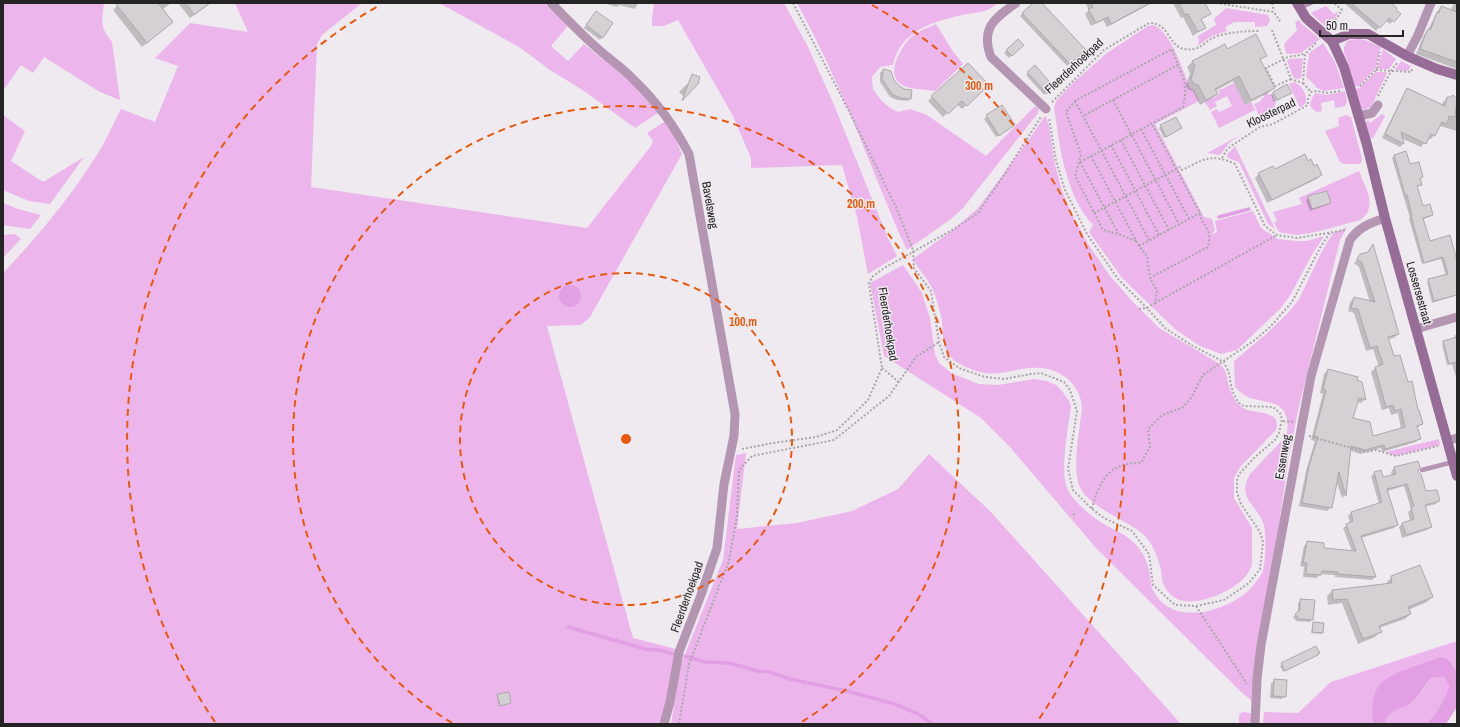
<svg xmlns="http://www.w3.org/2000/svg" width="1460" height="727" viewBox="0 0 1460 727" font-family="'Archivo Narrow',sans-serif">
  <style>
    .green { fill: #ecb6ec; fill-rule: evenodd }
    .water { fill: #e29fe3 }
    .shadow { fill: #0003 }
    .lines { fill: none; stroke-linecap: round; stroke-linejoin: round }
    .stream { stroke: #e29fe3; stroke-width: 3.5 }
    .building { fill: #d4d0d4; stroke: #aca8ac }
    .path { stroke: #aaa6aa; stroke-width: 2; stroke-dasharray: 2 2; stroke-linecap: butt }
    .lane { stroke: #b496b3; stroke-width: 4.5 }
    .street { stroke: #b496b3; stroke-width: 9 }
    .secondary { stroke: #976d97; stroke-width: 10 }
    .ring { fill: none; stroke: #e8590c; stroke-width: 2; stroke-dasharray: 7 5 }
    .labels { text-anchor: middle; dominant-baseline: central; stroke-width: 3; stroke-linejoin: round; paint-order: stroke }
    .street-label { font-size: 12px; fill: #252425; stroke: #efeaef }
    .centre { fill: #e8590c; stroke: #efeaef; stroke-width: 2 }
    .ring-label { font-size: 12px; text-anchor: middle; font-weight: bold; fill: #e8590c; stroke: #efeaef; stroke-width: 3; stroke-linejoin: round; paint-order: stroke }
  </style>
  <rect width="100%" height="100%" fill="#efeaef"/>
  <g class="green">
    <path d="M3,3H104L102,20L103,27L106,34L112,42L120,100L100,92L44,57L33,73L21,65L3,91Z"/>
    <path d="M235,3H362L322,35L317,44L311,187L587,228L651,146L653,141L647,133L667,120L673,133L682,154L590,317L581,325L547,326L633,638L676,649L663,717L659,724H3V273C38,236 71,197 98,153C107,139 113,124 121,109L155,122L178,66L155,58L190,23L248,32ZM565,287L580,299L576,305L560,293Z"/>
    <path d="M439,3H544L568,26L551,46L568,61L584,44L602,59L608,60L661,111L635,128L584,91L550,70L519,47Z"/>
    <path d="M654,3H784L807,45L832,100L887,236L897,256L868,274L857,217L842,165L751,168V158L732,114L678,20L664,26H652V20Z"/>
    <path d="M797,3H998C988,12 979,12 967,14C942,19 908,28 897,53C895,57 894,61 893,65L880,67L872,77L873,89L881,100L890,108L898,112L910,109L927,115L986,156L1035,106L1039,109L1038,113L963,208L951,219L907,250L898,231C866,154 837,76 797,3Z"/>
    <path d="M1326,6L1334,14L1337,12L1338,13L1328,29L1311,13Z"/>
    <path d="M1226,8L1268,15L1270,20L1267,26L1255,27V22H1234L1225,27L1227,31L1212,36L1197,46L1199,41L1198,36L1216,25L1214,19Z"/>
    <path d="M1299,20L1302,24L1320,39L1301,53L1288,54L1286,53L1284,44L1297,30L1295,22Z"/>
    <path d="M936,24L952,50L963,64L935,91C925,89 913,90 904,86C883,77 901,47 911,37C917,31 928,28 936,24Z"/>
    <path d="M1153,25C1171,31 1183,71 1190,88L1194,90L1199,101L1155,124L1204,217L1212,219L1215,230L1212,236L1217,231L1215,221L1253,211L1261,228L1278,239L1297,241H1307L1324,236L1310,258L1291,294L1281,308L1237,350L1221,354L1200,346L1176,330L1122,278L1089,232L1093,225C1065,195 1060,147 1054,108L1056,101L1074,82L1107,53L1148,26Z"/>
    <path d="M1357,39L1365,40L1381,47L1375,69L1359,86L1354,87L1349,65L1344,53V47L1347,41Z"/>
    <path d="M1323,43L1335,62L1344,88L1324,91L1315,87L1316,86L1306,77L1309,53Z"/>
    <path d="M1383,49L1396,59L1389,69H1379L1377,68Z"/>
    <path d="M1301,58L1303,59L1301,78L1297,79L1293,77L1287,61L1289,59Z"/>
    <path d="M1401,61L1411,66L1408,71L1395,70Z"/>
    <path d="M1376,72H1386L1387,73L1371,107L1363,110L1361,109L1355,89L1359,88Z"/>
    <path d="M1294,82C1302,86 1307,93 1306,103L1300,108L1289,84Z"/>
    <path d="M1234,83L1245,105L1251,102L1255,110L1219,128L1211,112L1217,109L1219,112L1232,106L1227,96L1215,102L1217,106L1210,110L1205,102L1220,94L1218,91Z"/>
    <path d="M1345,91L1347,102L1345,106L1335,108L1334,100L1321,103L1322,111L1317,112C1307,106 1310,102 1315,93L1327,95Z"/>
    <path d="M1267,93L1269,95L1272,94L1276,104L1274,105L1276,110L1260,118L1254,104L1261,101V99L1264,97L1263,95Z"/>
    <path d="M1382,114L1385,116L1384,118L1373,138L1370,139L1368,138L1364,123L1368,120L1370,123Z"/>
    <path d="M3,115L25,131L11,161L43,182L84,157L50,204L29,201L3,190Z"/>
    <path d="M1346,115L1351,117L1362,159L1361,163L1359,164H1344L1340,162L1325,131L1339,126L1338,118Z"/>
    <path d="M1046,116L1049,126L1055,164L1062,191L1073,216L1088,244L1110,276L1133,302L1159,328L1220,364C1222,366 1224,368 1225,371C1227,375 1227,379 1228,383C1231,393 1235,404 1245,409C1256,414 1282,410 1276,430L1240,467L1234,478V498L1252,528V564C1248,579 1233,588 1220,594C1201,602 1175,609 1164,585C1161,581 1162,575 1161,570C1158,558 1153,544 1144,535C1126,519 1088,508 1079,485C1072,466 1080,428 1082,407C1080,381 1056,365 1030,368C1015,369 1001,375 985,373C977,372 967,368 960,364C939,353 945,335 941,316C939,307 936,298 933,290C929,281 918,268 913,259L954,229L978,208L1030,138L1044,117Z"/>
    <path d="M1242,134L1229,143L1220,155L1207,153Z"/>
    <path d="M1235,146L1275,229L1268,224L1239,162L1228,158L1227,155Z"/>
    <path d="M1359,171C1365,187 1379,208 1360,220L1316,232L1297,235L1279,232L1274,223L1277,221L1273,212L1302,204L1299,198Z"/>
    <path d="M3,203L18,209L41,215L30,229L3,225Z"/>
    <path d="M1347,227L1340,240L1299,406L1289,456L1257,670L1253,702L1240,691L1096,548L1009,446L981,418L884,356L870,283L903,265L922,293L930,318L935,354L939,363L953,374L979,384L998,385L1034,379L1047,381L1056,385L1062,391L1070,402L1071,407C1068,429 1060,469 1067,488C1072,501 1092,517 1104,524C1113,530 1124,533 1132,541C1142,549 1148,562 1150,575C1151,581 1151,587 1154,592C1173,627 1226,612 1249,590C1253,586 1259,578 1262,573C1266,564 1266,534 1264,525C1257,504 1236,499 1250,474L1286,436C1290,422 1287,407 1272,403C1265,401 1257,400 1250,398C1244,396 1239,391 1235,387L1234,361L1265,335L1289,312L1299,299L1322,251L1333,233Z"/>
    <path d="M15,234L21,239L3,258V235Z"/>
    <path d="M1439,439L1440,445L1395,456L1386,452Z"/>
    <path d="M746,453L737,529L797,523L852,511L898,489L929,454L991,512L1181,724H671L681,664L723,560L736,455Z"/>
    <path d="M1457,641V673L1451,662L1440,657L1378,687C1374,700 1370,711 1373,724H1263L1264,712L1298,713L1331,682Z"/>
    <path d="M1444,677L1449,685C1446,698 1436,715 1426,724H1385C1387,708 1404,709 1413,701C1420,695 1426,685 1431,678Z"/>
    <path d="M1245,712L1253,714L1252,724H1239V716L1240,713Z"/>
  </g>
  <g class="water">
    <circle cx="570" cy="296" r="11"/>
    <path d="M1440,657L1445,658L1451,662L1457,673V707L1446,724H1426C1436,715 1446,698 1449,685L1444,677L1431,678C1425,685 1420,695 1413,701C1404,710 1387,708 1385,724H1373C1371,714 1372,696 1378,687C1386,673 1424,664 1440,657Z"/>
  </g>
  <g class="shadow">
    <path d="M120,3H171L162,10L168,26L142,47L113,10Z"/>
    <path d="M178,3H211L190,18Z"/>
    <path d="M606,3H638L635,9L619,5L617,7L606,4Z"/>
    <path d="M1034,3H1040L1084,50L1067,66L1020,16Z"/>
    <path d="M1087,3H1152L1107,27L1103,20L1091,26L1085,14L1089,10L1086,4Z"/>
    <path d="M1173,3H1206L1205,4L1210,13L1200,20L1204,28L1193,36L1183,17L1181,18Z"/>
    <path d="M1344,3H1391L1394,10L1399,14L1390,24L1385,20L1376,31Z"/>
    <path d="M1454,3H1457V69L1416,54L1424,35L1428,30L1437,12L1441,7L1451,10Z"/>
    <path d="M594,15L602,37L600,40L584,28Z"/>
    <path d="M1018,40L1022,45L1009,58L1004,53Z"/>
    <path d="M1227,50L1266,55L1260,61L1274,88L1268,93L1245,105L1233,81L1215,91L1217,94L1211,99L1200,105L1193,91L1188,89L1186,85L1190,73L1187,67L1193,61Z"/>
    <path d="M1035,67L1053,86L1044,95L1026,75Z"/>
    <path d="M883,70L910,98L908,101L897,100L890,97L880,82V73Z"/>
    <path d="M691,76L684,97L679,92L689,82Z"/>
    <path d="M984,89L962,109L957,104L943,117L928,101L932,97Z"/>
    <path d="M1408,89L1442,106L1443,102L1447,98L1457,100V131L1440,126L1434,135L1431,139L1428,138L1421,147L1401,138L1403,144L1400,147L1382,138L1404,93Z"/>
    <path d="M1273,93H1290L1274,102L1271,95Z"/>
    <path d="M987,116L1014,125L996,137L984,119Z"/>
    <path d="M1161,126L1181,128L1164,138L1159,128Z"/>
    <path d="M1394,156L1409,165L1422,176L1419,179L1421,185L1416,187L1422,208L1432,215L1430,217L1423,219L1429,242L1457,262V295L1432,303L1427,282L1429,280L1446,276L1441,259L1422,264L1409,219L1410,218L1392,158Z"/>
    <path d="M1307,162L1321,175L1317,179L1267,203L1255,178L1259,174Z"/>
    <path d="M1309,197L1329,203L1327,205L1310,211L1306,200Z"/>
    <path d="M1372,246L1398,334L1394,338L1388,339L1393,358L1422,424L1417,428L1420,438L1416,442L1382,452L1381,448L1360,454L1349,450L1345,495L1342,498L1336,480L1331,507L1327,511L1299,506L1306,471L1315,441L1311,440L1323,394L1320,393L1324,374L1328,370L1361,382L1364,400L1361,403L1356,402L1352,419L1372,437L1401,429L1398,413L1391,415L1389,408L1382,410L1371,372L1375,368L1379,367L1373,349L1366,351L1354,313L1348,311L1350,302L1354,298L1370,302L1359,267L1354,263L1361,255L1367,253Z"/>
    <path d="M1455,335H1457V380L1452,364L1447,365L1442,344L1444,341L1454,339Z"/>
    <path d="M1394,468L1417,471L1425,492L1439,500L1436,504L1424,507L1431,527L1427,530L1402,538L1399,527L1402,524L1410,521L1408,512L1411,509L1404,486L1387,491L1397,524L1394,528L1361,538L1375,577L1372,580L1335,577V575L1320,574L1317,578L1303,577L1304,567L1300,566L1304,546L1308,542L1323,549L1352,551L1343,528L1350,523L1348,516L1351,513L1379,504L1371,476L1375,473L1383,478L1392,476L1391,472Z"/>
    <path d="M1392,577L1432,597L1427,602L1408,610L1410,614L1405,619L1379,628L1381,631L1375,637L1358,644L1342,603L1328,605L1327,596L1332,591L1387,584V582Z"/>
    <path d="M1301,600L1312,619L1310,622L1296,621L1293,617L1298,613V603Z"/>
    <path d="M1313,623L1322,633L1321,634L1311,633Z"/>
    <path d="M1317,655L1283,672L1280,666L1282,664Z"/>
    <path d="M1274,681L1285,696L1282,699L1270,698L1271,683Z"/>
    <path d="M498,695L509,703L499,706L497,696Z"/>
  </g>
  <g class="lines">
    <g class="stream">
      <path d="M1219,217L1249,209"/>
      <path d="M568,627L649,650C657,648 665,652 673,654"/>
      <path d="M685,656L705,662L729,663L758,671L770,672L790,679L851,692L895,704L918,714L932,724"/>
    </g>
  </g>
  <g class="building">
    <path d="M115,3H158L173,22L147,43Z"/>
    <path d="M186,3H210L194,15Z"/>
    <path d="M1033,3H1042L1086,50L1070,64L1022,13Z"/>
    <path d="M1091,3H1150L1111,24L1108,17L1096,23L1088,9L1093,7Z"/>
    <path d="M1179,3H1205L1211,14L1201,19L1206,28L1198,32L1188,14L1185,15Z"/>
    <path d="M1351,3H1391L1397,8L1396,10L1401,14L1394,22L1389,18L1380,28Z"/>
    <path d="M1441,6L1457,12V62L1420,49L1425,35L1428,29H1431L1437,12L1439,13Z"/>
    <path d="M596,11L613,23L603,38L586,25Z"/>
    <path d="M1256,34L1267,56L1260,59L1275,88L1251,100L1239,76L1215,89L1218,94L1206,100L1198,85L1194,84L1191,79L1195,66L1192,61L1225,44L1227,49Z"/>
    <path d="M1018,39L1024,45L1012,56L1006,50Z"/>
    <path d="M968,63L989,85L967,106L962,101L948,114L931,96Z"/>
    <path d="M1035,65L1054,87L1047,94L1027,72Z"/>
    <path d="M883,69L891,71L894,80L898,85L904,89L912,90L911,99L900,98L892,94L882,79Z"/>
    <path d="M692,74L700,77L698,84L682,101Z"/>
    <path d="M1287,84L1292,93L1277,100L1273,92Z"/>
    <path d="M1407,88L1445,106L1447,97H1450L1453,95L1457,99L1455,117L1449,116L1447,124L1442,122L1435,136L1431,134L1426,144L1401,132L1404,144L1385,134Z"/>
    <path d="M1002,105L1015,125L999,136L986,115Z"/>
    <path d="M1176,117L1182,128L1166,137L1160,125Z"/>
    <path d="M1406,151L1410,164L1419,162L1423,177L1420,178L1422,185L1417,186L1423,206L1430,204L1433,215L1423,218L1430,241L1450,235L1457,261V295L1434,301L1428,279L1448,274L1443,257L1424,263L1411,216H1412L1407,195H1405L1394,155Z"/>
    <path d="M1305,154L1308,161L1311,159L1314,166L1317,164L1322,175L1272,200L1258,173L1273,166L1275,169Z"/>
    <path d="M1327,191L1331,203L1312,209L1308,196Z"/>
    <path d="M1373,244L1399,334L1388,337L1394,356L1400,355L1408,382L1412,381L1418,410H1419L1423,424L1417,426L1421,439L1385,449L1384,445L1365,450L1351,446L1346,496L1339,472L1332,508L1302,503L1309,466L1318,437L1314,436L1326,390L1323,389L1328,369L1358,377L1357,380L1362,382L1366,400L1359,398L1353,418L1370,422L1373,436L1405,427L1401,409L1395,411L1393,405L1386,407L1375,367L1383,364L1377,346L1370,348L1358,309L1351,308L1354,297L1375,302L1362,263L1357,259L1360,254L1368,252Z"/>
    <path d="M1457,337V362L1449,364L1443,341Z"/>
    <path d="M1418,461L1420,467L1418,471L1421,474L1426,491L1437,490L1440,501L1425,505L1432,527L1406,535L1402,523L1414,519L1411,507L1414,506L1407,484L1387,489L1398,525L1361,536L1376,577L1338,574V572L1322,571L1321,575L1306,574L1307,563H1303L1307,541L1324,543V548L1356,551L1346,524L1353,521L1351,512L1382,502L1374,472L1381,470L1383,477L1396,474L1394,467Z"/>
    <path d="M1420,565L1433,597L1408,607L1411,614L1379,626L1382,632L1363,639L1347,599L1333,600L1332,590L1392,583L1391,576Z"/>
    <path d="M1300,599L1315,600L1313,620L1299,619L1295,614L1300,610Z"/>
    <path d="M1313,622L1324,623L1323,633L1312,632Z"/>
    <path d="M1316,646L1320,653L1318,654V655L1285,671L1281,663Z"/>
    <path d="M1274,679L1287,680L1286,697L1273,696Z"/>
    <path d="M509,692L511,703L500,706L497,694Z"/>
  </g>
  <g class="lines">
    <g class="path">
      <path d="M793,3L852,117L897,209L913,250L914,268L931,291L939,342L944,357L959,368L985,377L1004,379L1031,374L1041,373L1064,382L1070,390L1077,411L1068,469L1073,490L1092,509L1104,518L1132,531L1149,554L1153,585L1175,605L1196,606L1224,600L1249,583L1260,569L1263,542L1260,532L1241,504L1237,492V480L1239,474L1255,457L1275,440L1279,433L1282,419L1280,413L1273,407L1244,406C1233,401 1231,385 1229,374C1228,370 1225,365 1224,362L1191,345L1165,328L1147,308L1118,279L1087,234L1065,190L1056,161L1049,118"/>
      <path d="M1216,3L1274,12L1281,23"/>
      <path d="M1272,3L1274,11"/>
      <path d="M1331,27L1342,10L1334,3"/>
      <path d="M1272,30L1291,79L1303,83L1305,54L1317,42"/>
      <path d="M1376,70L1411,72L1412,69"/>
      <path d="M1291,79L1275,86L1266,68L1288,57L1305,54"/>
      <path d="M1303,83L1311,92"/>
      <path d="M1360,86L1376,70L1380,52"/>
      <path d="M1378,96L1391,71L1398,62"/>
      <path d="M1113,100L1179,224"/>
      <path d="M1075,101L1149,240"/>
      <path d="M1052,102L1104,50L1149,23C1170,23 1168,46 1184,49C1200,52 1204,41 1217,36C1232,32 1245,31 1260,31"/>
      <path d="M1141,129L1189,219"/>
      <path d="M1121,140L1169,230"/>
      <path d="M1111,145L1159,235"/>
      <path d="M1091,156L1139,246L1147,256L1150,278"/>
      <path d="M1222,158L1226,151L1231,146L1260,127L1273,124L1308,105V99L1311,92L1317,91L1327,93L1340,91"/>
      <path d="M1080,162L1183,107C1187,88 1186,83 1178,65L1083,116"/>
      <path d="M1080,162L1118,233"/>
      <path d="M1094,213L1180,167L1182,170C1205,159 1210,153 1235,164L1265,226L1277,235L1297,238L1346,230"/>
      <path d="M1136,241L1118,234L1103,230L1075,176L1081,155L1066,112L1075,101L1172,49L1178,65"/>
      <path d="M1139,246L1200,213"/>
      <path d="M1155,303L1277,235"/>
      <path d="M1139,309L1147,308L1155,303L1157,291L1150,278L1208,247C1209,242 1210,236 1208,231C1205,224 1200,220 1200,213L1152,124"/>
      <path d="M882,368L899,382"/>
      <path d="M1283,421L1294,422"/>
      <path d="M1309,436L1366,452L1376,450L1396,456L1438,446"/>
      <path d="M742,449L773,443L816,437L837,430L868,400L882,368L869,284L872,277L884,268L954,229L978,213L1002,178L1041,117"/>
      <path d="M1092,509C1099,481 1109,462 1141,463L1150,447L1148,429L1162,415L1182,408L1191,398L1203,375L1255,340L1271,326L1292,302L1320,248L1331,231"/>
      <path d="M1073,515L1076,513"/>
      <path d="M1196,606L1247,684"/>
      <path d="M679,724L689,664L729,561L737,516L739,470L752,456L834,440L889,396L916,357L939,342"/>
    </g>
    <g class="lane">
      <path d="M1299,8L1311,3"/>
      <path d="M1422,470L1453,462"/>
    </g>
    <g class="street">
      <path d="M551,3C566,18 581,34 597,48C609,59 623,68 634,80C656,101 675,127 689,154L735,414L734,436L724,484L717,548L701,595L679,652L670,702L664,724"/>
      <path d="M1016,3C995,18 980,28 991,57L1046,109"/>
      <path d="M1407,56L1418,35L1431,3"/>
      <path d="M1359,116L1372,113L1378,105"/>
      <path d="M1416,329L1457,317"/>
      <path d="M1447,441L1457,438"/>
      <path d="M1255,724L1257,679L1261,645L1311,376L1350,240C1359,227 1370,223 1385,218"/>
    </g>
    <g class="secondary">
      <path d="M1297,3L1306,18L1332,41L1344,67L1367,145L1385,218L1457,476"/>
      <path d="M1332,41L1349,34H1368L1407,56L1437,69L1457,75"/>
    </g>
  </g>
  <g class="ring">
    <circle cx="626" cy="439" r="166"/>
    <path d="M452 723A333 333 0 1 1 800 723"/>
    <path d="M215 722A499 499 0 0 1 380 5M872 5A499 499 0 0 1 1037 722"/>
  </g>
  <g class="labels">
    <g class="street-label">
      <text transform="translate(1074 66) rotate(-43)">Fleerderhoekpad</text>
      <text transform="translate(1271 113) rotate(-26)">Kloosterpad</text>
      <text transform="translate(710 205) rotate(80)">Bavelsweg</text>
      <text transform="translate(1419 293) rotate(74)">Lossersestraat</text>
      <text transform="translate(888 324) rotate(81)">Fleerderhoekpad</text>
      <text transform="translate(1283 457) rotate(-80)">Essenweg</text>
      <text transform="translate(687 597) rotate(-70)">Fleerderhoekpad</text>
    </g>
  </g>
  <circle cx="626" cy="439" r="6" class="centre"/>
  <g class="ring-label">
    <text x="979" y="90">300 m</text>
    <text x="861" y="208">200 m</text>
    <text x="743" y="326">100 m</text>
  </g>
  <rect width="1460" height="727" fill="none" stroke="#252425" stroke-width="8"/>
  <path d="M1320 30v6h83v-6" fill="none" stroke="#252425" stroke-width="2"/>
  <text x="1326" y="30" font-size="12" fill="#252425" stroke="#efeaef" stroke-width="3" paint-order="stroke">50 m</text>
</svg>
